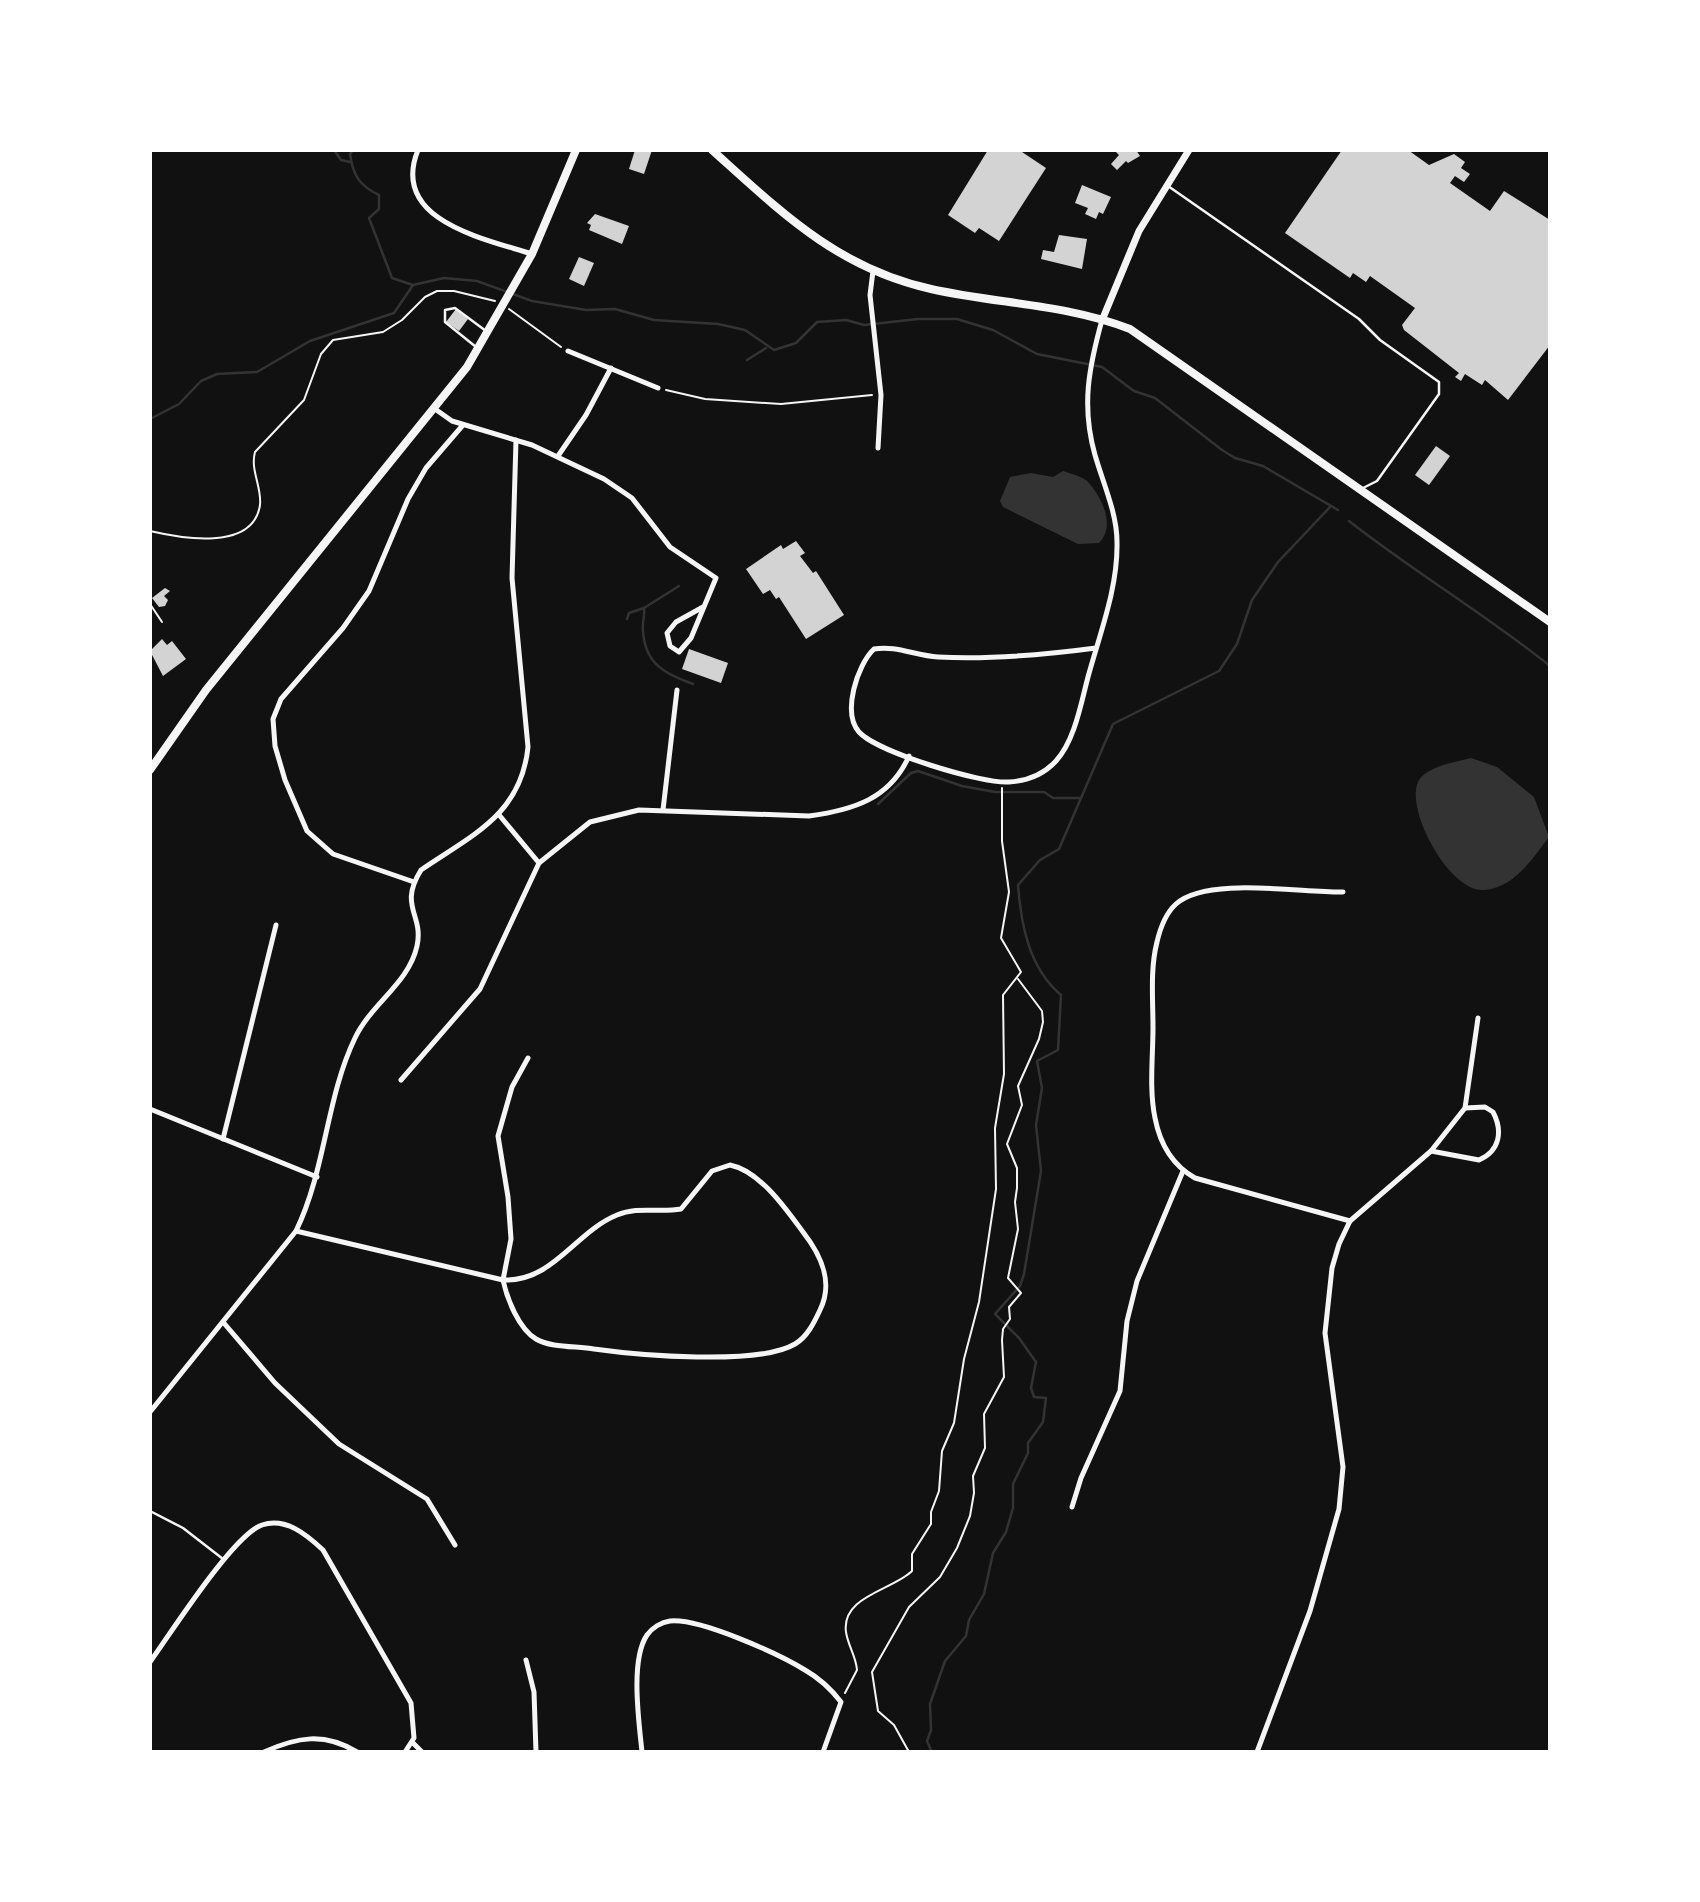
<svg xmlns="http://www.w3.org/2000/svg" width="1700" height="1902" viewBox="0 0 1700 1902" font-family="'Exo 2',sans-serif">
  <style>
    .water { fill: #333 }
    .lines { fill: none; stroke-linecap: round; stroke-linejoin: round }
    .stream { stroke: #333; stroke-width: 2.5 }
    .building { fill: #d3d3d3 }
    .path { stroke: #f5f5f5; stroke-width: 2 }
    .service { stroke: #f5f5f5; stroke-width: 2.5 }
    .minor { stroke: #f5f5f5; stroke-width: 5 }
    .tertiary { stroke: #f5f5f5; stroke-width: 7 }
    .secondary { stroke: #f5f5f5; stroke-width: 8 }
  </style>
  <rect width="100%" height="100%" fill="#111"/>
  <g class="water">
    <path d="M1063,471C1071,474 1083,476 1089,483C1102,498 1116,526 1099,543L1078,544L1003,507L1000,501L1010,477L1031,473L1053,477Z"/>
    <path d="M1471,758L1497,767L1534,797L1549,837C1533,858 1514,888 1484,890C1450,893 1405,810 1418,782C1426,766 1456,762 1471,758Z"/>
  </g>
  <g class="lines">
    <g class="stream">
      <path d="M334,150L341,160L350,162"/>
      <path d="M353,150L350,154C353,176 360,186 379,195V209L369,218L392,278L413,285"/>
      <path d="M747,360L766,348"/>
      <path d="M150,419L179,404L201,381L217,374L257,372L310,341L394,313L413,285L444,278L477,281L532,301L586,310L615,309L654,320L718,324L745,330L774,350L796,343L817,322L846,320L864,325L918,319H957L993,330L1037,354L1102,367L1134,391L1155,398L1222,450L1235,458L1263,466L1338,510"/>
      <path d="M1349,521C1414,572 1485,614 1550,666"/>
      <path d="M679,586L644,608C645,616 642,623 643,631C645,664 665,674 693,684"/>
      <path d="M627,619L629,613L644,608"/>
      <path d="M878,804L911,773L918,771L962,786L995,792H1044L1053,798H1081"/>
      <path d="M932,1752L927,1741L931,1730L930,1704L945,1661L966,1636L969,1620L984,1594L993,1553L1006,1532L1013,1508V1484L1028,1453V1443L1043,1422L1046,1398L1034,1397L1031,1388L1036,1362L1019,1338L995,1314L1020,1286L1024,1274L1041,1171L1036,1125L1042,1088L1037,1061L1058,1050L1061,995C1029,968 1021,925 1018,885L1040,860L1059,849L1113,724L1219,671L1237,644L1252,600L1278,562L1331,506"/>
    </g>
  </g>
  <g class="building">
    <path d="M635,150H652L644,174L629,169Z"/>
    <path d="M988,150H1019L1046,168L999,241L979,228L975,233L948,215Z"/>
    <path d="M1114,150H1136L1140,156L1128,163L1126,161L1117,170L1111,164L1119,155Z"/>
    <path d="M1342,150H1408L1429,165L1454,154L1465,162L1461,168L1470,174L1464,182L1455,176L1450,183L1490,211L1504,191L1550,220V345L1508,400L1485,380L1482,385L1465,374L1461,381L1455,377L1459,373L1404,330L1402,325L1415,308L1370,276L1366,282L1353,273L1350,278L1285,233Z"/>
    <path d="M1082,185L1111,197L1103,214L1099,212L1096,219L1085,214L1088,208L1075,203Z"/>
    <path d="M595,214L629,226L622,244L589,230L591,225L587,223Z"/>
    <path d="M1059,235L1087,239L1082,269L1041,259L1043,250L1054,252Z"/>
    <path d="M579,257L594,263L584,286L569,279Z"/>
    <path d="M456,309L468,319L459,331L446,322Z"/>
    <path d="M1436,446L1450,456L1429,485L1415,475Z"/>
    <path d="M796,541L805,553L800,556L813,573L816,571L844,615L806,639L779,597L776,599L770,590L763,594L746,569L781,545L783,549Z"/>
    <path d="M165,588L170,591L164,596L168,600L165,606L159,607L152,598Z"/>
    <path d="M162,639L167,645L172,641L186,659L163,676L150,651Z"/>
    <path d="M689,649L728,663L721,683L682,669Z"/>
  </g>
  <g class="lines">
    <g class="path">
      <path d="M509,309L561,347"/>
      <path d="M666,390L705,399L781,404L872,395"/>
      <path d="M150,531C180,538 253,552 260,505C262,487 250,470 255,452L304,400L321,354L333,340L383,332L402,320L425,297L437,291H454L495,301"/>
      <path d="M150,604L162,622"/>
      <path d="M845,1693L857,1670C856,1656 848,1646 846,1632C841,1596 893,1590 912,1571V1554L931,1524V1512L939,1491L942,1451L954,1423L964,1359L979,1302L996,1189L995,1128L1004,1074L1003,995L1021,972L1001,938L1009,892L1002,841V788"/>
      <path d="M909,1752L894,1725L878,1711L872,1672L909,1607L940,1577L957,1548L970,1516L974,1493L973,1476L985,1448L984,1414L1004,1377L1002,1340L1003,1329L1010,1319L1009,1307L1021,1293L1008,1278L1018,1229L1015,1202L1017,1188V1168L1007,1144L1022,1105L1018,1086L1039,1039L1043,1022L1042,1011L1018,979"/>
    </g>
    <g class="service">
      <path d="M1168,186L1359,319L1380,340L1439,382V394L1377,481L1361,489"/>
      <path d="M476,347L445,322V310L455,308L486,331"/>
      <path d="M150,1511L183,1528L223,1559"/>
    </g>
    <g class="minor">
      <path d="M418,150C389,221 486,239 532,254"/>
      <path d="M873,271L870,295L881,395L878,448"/>
      <path d="M568,351L658,388"/>
      <path d="M435,409L452,421L532,445L604,479L632,498L670,547L716,578L691,638L679,652L670,646L667,633L676,622L703,607"/>
      <path d="M558,456L586,415L611,368"/>
      <path d="M1096,648C1043,655 991,660 938,657C916,656 896,645 874,649C857,665 842,713 859,732C877,752 982,784 1009,782C1027,781 1044,774 1056,761C1075,740 1081,703 1088,677C1100,633 1118,588 1117,542C1117,513 1103,483 1095,455C1081,406 1089,367 1102,320"/>
      <path d="M663,810L677,690"/>
      <path d="M500,816L539,863"/>
      <path d="M414,882L333,854L307,831L285,780L275,746L273,719L281,699L343,628L369,591L408,499L426,468L463,425"/>
      <path d="M1343,892C1302,893 1207,876 1176,904C1166,913 1160,929 1157,942C1150,969 1153,1000 1153,1027C1153,1057 1149,1089 1155,1118C1160,1144 1172,1165 1195,1178L1350,1221"/>
      <path d="M401,1080L480,989L539,863L590,822L639,810L809,816C853,810 890,799 909,756"/>
      <path d="M150,1109L317,1177"/>
      <path d="M223,1139L276,925"/>
      <path d="M1431,1151L1465,1108L1478,1018"/>
      <path d="M730,1165C760,1171 786,1209 803,1232C821,1255 834,1282 820,1310C814,1323 807,1337 795,1344C758,1366 637,1355 594,1349C577,1346 551,1348 536,1339C519,1329 507,1299 503,1280C553,1282 575,1232 617,1215C638,1206 659,1213 681,1209L712,1171Z"/>
      <path d="M296,1231L503,1280L511,1239L508,1197L498,1136L512,1087L528,1058"/>
      <path d="M223,1322L275,1383L339,1444L427,1499L455,1545"/>
      <path d="M150,1412L296,1231C326,1169 326,1098 355,1038C371,1004 409,983 417,946C424,914 398,907 421,870C472,835 521,815 528,747L512,578L516,440"/>
      <path d="M1072,1507L1081,1478L1120,1391L1127,1321L1137,1281L1183,1171"/>
      <path d="M526,1660L534,1692L536,1752"/>
      <path d="M150,1662C171,1633 233,1535 262,1525C286,1517 307,1535 323,1550L411,1703L414,1738L405,1752"/>
      <path d="M412,1742L422,1752"/>
      <path d="M264,1752C297,1737 324,1732 357,1752"/>
      <path d="M642,1752C639,1722 630,1660 647,1635C652,1628 661,1622 670,1621C700,1618 779,1654 805,1670C819,1678 831,1689 841,1702L823,1752"/>
      <path d="M1257,1752L1310,1611L1339,1509L1343,1467L1325,1333L1332,1268L1339,1244L1350,1221L1431,1151L1479,1160C1500,1151 1503,1131 1493,1112L1485,1107L1465,1108"/>
    </g>
    <path class="tertiary" d="M1103,318L1139,231L1189,150"/>
    <g class="secondary">
      <path d="M712,150C781,212 837,268 931,289C998,304 1066,304 1130,329L1550,622"/>
      <path d="M150,770L206,690L467,367L532,254L576,150"/>
    </g>
  </g>
  <rect width="1700" height="1902" fill="none" stroke="#ffffff" stroke-width="304"/>
</svg>
